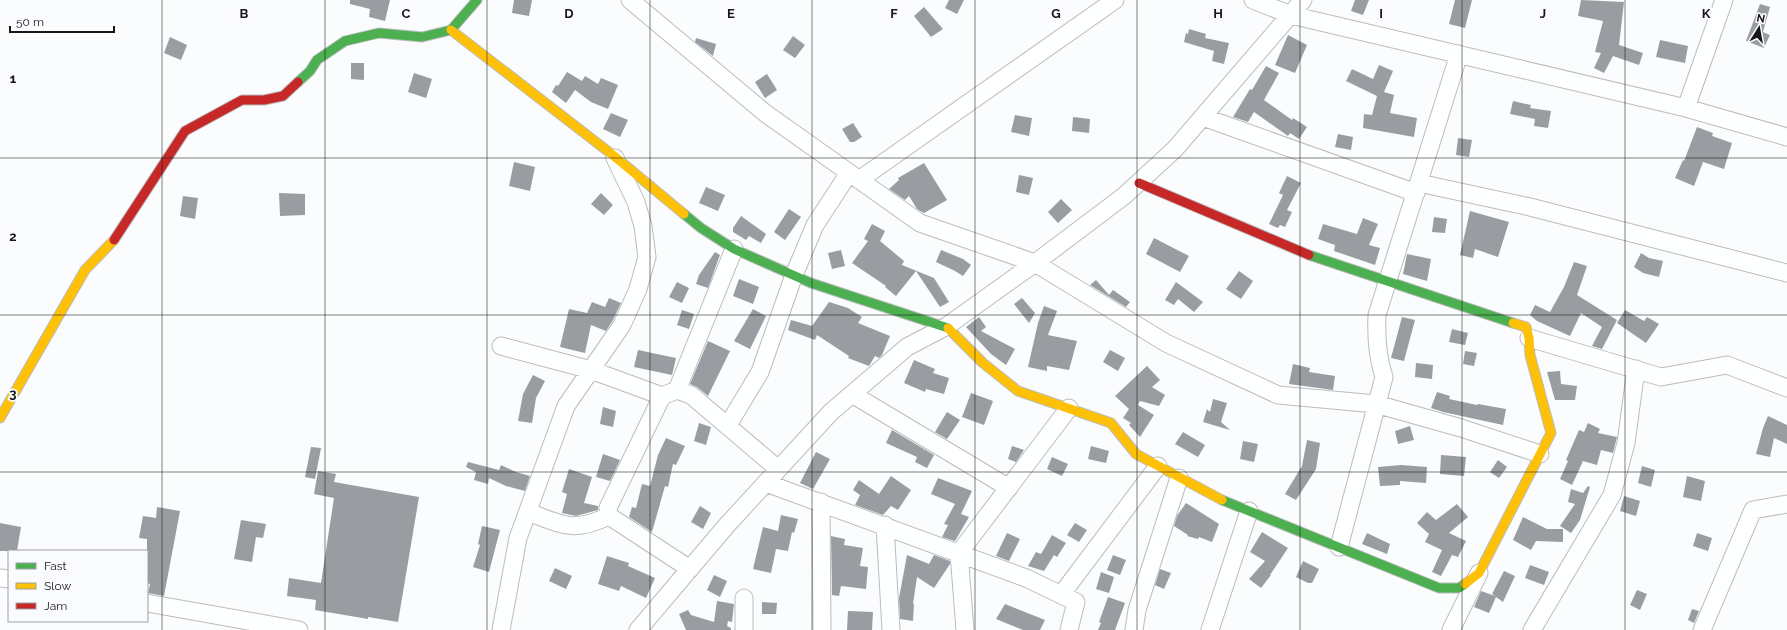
<svg xmlns="http://www.w3.org/2000/svg" width="1787" height="630" font-family="Raleway,sans-serif">
<style>
.building{fill:#999ca1}
.lines{fill:none;stroke-linecap:round;stroke-linejoin:round}
.street-casing{stroke:#bbbcbd;stroke-width:19}
.fast-casing{stroke:#bbbcbd;stroke-width:11}
.slow-casing{stroke:#bbbcbd;stroke-width:11}
.jam-casing{stroke:#bbbcbd;stroke-width:11}
.street{stroke:#feffff;stroke-width:17}
.fast{stroke:#4caf50;stroke-width:9}
.slow{stroke:#ffc107;stroke-width:9}
.jam{stroke:#c62828;stroke-width:9}
.grid{fill:none;stroke:#171718;stroke-width:1;stroke-opacity:0.55}
.grid-label{font-size:13px;text-anchor:middle;font-weight:bold;fill:#171718;stroke:#fafbfe;stroke-width:4;stroke-linejoin:round;paint-order:stroke}
</style>
<rect width="100%" height="100%" fill="#fbfcfd"/>
<!-- building -->
<path class="building" d="M350 0H390L385 21 369 17 370 9 350 4Z
M514 0H532L529 16 512 13Z
M949 0H964L957 14 945 8Z
M1355 0H1369L1363 15 1351 11Z
M1455 0H1472L1465 28 1449 24Z
M1581 0 1624 2 1619 45 1643 53 1639 65 1613 56 1604 73 1594 68 1601 53 1595 52 1603 21 1578 16Z
M1760 4 1770 7 1763 32 1770 35 1764 48 1746 41Z
M924 7 943 29 931 37 914 16Z
M1189 29 1206 34 1205 38 1229 43 1224 64 1212 61 1214 51 1184 42 1186 33 1188 34Z
M1288 35 1307 45 1295 73 1275 65Z
M793 36 805 45 795 58 783 50Z
M170 37 187 45 181 60 164 53Z
M696 38 716 44 713 56 695 42Z
M1660 40 1688 46 1685 63 1656 57Z
M351 63H364V80L351 79Z
M1379 65 1393 71 1384 92 1394 95 1390 113 1417 118 1414 137 1363 128 1364 114 1372 115 1377 96 1346 81 1352 69 1373 79Z
M1266 66 1279 73 1264 100 1292 120 1293 118 1307 127 1299 139 1290 133 1288 136 1254 112 1248 122 1233 117 1250 89 1252 90Z
M567 72 582 81 585 76 598 84 601 78 618 85 608 109 591 102 575 90 566 103 552 92 556 85 558 86Z
M414 73 432 79 426 98 408 92Z
M767 74 777 90 765 98 755 82Z
M1513 101 1531 105 1530 108 1551 111 1548 128 1534 126 1535 119 1510 114Z
M611 113 628 120 620 137 603 129Z
M1015 115 1032 118 1029 136 1011 132Z
M1073 117 1090 119 1089 133 1072 131Z
M853 123 862 137 854 142H850L842 129Z
M1697 127 1713 133 1712 136 1732 143 1724 169 1703 162 1694 186 1675 178 1683 160 1684 161Z
M1338 134 1353 137 1351 150 1335 147Z
M1458 138 1472 140 1469 157 1456 155Z
M514 162 535 167 530 191 509 186Z
M924 163 947 200 924 213 917 209 909 196 905 200 889 189 899 180 898 178Z
M1019 175 1033 178 1029 195 1016 192Z
M1287 176 1301 183 1287 210 1292 212 1285 227 1280 225 1278 228 1269 224 1283 195 1279 193Z
M706 187 725 195 718 211 699 203Z
M279 193 305 194V215L280 216Z
M601 193 613 205 604 215 591 204Z
M183 196 198 198 195 219 180 216Z
M1061 199 1072 210 1058 223 1048 212Z
M789 209 801 217 785 240 774 232Z
M1470 211 1509 222 1498 257 1475 249 1473 258 1460 255Z
M741 216 766 234 761 243 749 236 746 240 733 232V228Z
M1434 217 1447 219 1445 233 1432 232Z
M1363 218 1378 224 1369 245 1380 248 1375 265 1334 251 1335 245 1318 239 1323 224 1357 234Z
M872 224 885 231 880 241 904 261 902 265 934 278 949 302 940 307 916 271 896 296 885 287 886 286 852 263 868 241 864 239Z
M1154 238 1189 256 1180 272 1146 254Z
M841 250 845 266 832 269 828 253Z
M941 250 963 259 971 265 963 276 955 271 936 262Z
M715 252 720 255 708 288 696 284 699 275Z
M1641 253 1649 258 1663 261 1659 277 1643 273 1634 267Z
M1407 254 1431 259 1427 281 1403 274Z
M1574 262 1587 266 1577 295 1617 320 1602 349 1592 346 1602 327 1581 313 1570 336 1537 321 1530 315 1535 305 1550 312 1564 287Z
M1239 271 1253 281 1241 299 1226 289Z
M739 279 759 287 753 304 733 296Z
M1096 280 1109 295 1113 290 1130 302 1126 307 1090 285Z
M677 282 689 288 682 303 669 297Z
M1176 282 1203 302 1194 312 1178 299 1174 305 1165 300Z
M609 298 621 303 613 320 606 331 591 325 585 353 560 347 569 309 587 313 592 302 605 307Z
M1022 298 1035 313 1029 323 1014 304Z
M829 302 848 308 862 317 858 323 890 336 882 355 879 358 875 356 869 366 848 358 849 356 817 335 815 340 788 330 791 320 812 326Z
M1044 306 1057 311 1048 335 1077 341 1069 370 1047 366V371L1028 367 1038 323Z
M753 309 766 316 750 349 734 341Z
M682 310 694 314 689 329 677 325Z
M1625 310 1644 321 1647 317 1659 324 1646 343 1617 323Z
M979 317 986 327 981 331 1015 349 1006 365 991 354 966 327Z
M1402 317 1415 320 1404 361 1391 358Z
M1452 329 1468 333 1465 345 1449 342Z
M708 341 730 351 708 396 697 387 690 384Z
M638 350 676 358 672 375 634 367Z
M1110 350 1125 358 1118 371 1103 362Z
M1465 351 1477 353 1474 366 1463 364Z
M914 360 935 369 933 373 949 378 944 394 926 389 925 392 904 383Z
M1416 363 1433 365 1432 379 1415 377Z
M1293 364 1310 368 1309 372 1335 376 1333 390 1289 384Z
M1147 366 1160 380 1152 387 1165 395 1159 406 1140 401 1138 405 1154 415 1140 437 1129 425 1131 423 1123 418 1129 409 1115 396Z
M1560 371 1561 384 1577 386 1575 400H1555L1547 372Z
M533 375 545 381 536 398 532 423 518 421 523 394Z
M1437 392 1450 396 1449 399 1477 405 1478 404 1506 409 1503 425 1443 412 1431 408Z
M971 393 993 401 984 425 962 417Z
M1213 399 1227 403 1221 422 1230 430 1203 422 1207 409 1210 412Z
M603 407 616 411 613 427 600 424Z
M947 412 960 420 947 439 935 432Z
M1768 416 1787 425V444L1774 438 1770 457 1756 454 1763 428Z
M699 423 711 427 706 445 694 441Z
M1588 423 1600 429 1598 433 1617 437 1613 453 1601 450 1597 465 1583 461 1572 485 1560 479 1568 461 1566 460 1579 430 1584 432Z
M1410 426 1414 440 1398 444 1395 431Z
M892 430 934 455 927 468 915 462 917 457 886 443Z
M1183 432 1205 445 1198 457 1175 444Z
M666 438 685 446 676 465 673 464 668 487 665 486 652 532 629 517 632 507 636 508 642 484 650 486 658 455Z
M1307 440 1320 443 1316 469 1296 500 1285 494 1302 466Z
M1243 441 1258 444 1254 462 1240 459Z
M1012 446 1024 450 1016 462 1008 459Z
M1091 446 1109 451 1106 463 1088 459Z
M311 447 321 448 315 479 305 477Z
M816 452 830 459 813 489 800 483Z
M603 454 620 460 610 481 596 477Z
M1441 455 1466 457 1464 476 1440 474Z
M1052 457 1068 464 1062 476 1047 469Z
M1498 460 1507 467 1499 478 1490 472Z
M468 462 499 470 501 465 516 472 530 476 525 491 506 486 489 478 488 484 474 480 476 472 466 467Z
M1401 465 1427 467 1426 483 1400 481V485L1380 486 1378 467Z
M1642 466 1655 470 1651 487 1638 483Z
M569 469 592 477 584 503 598 506V510L576 516 562 513 567 494 562 492Z
M318 471 336 474 334 482 419 497 398 622 368 617V619L315 610 316 600 287 596 289 578 321 583 334 498 314 494Z
M891 476 911 490 898 510 891 506 883 515 855 505 860 495 853 490 859 480 879 494Z
M1687 476 1705 481 1701 501 1683 497Z
M938 478 972 491 961 514 969 517 955 541 942 537 948 525 944 524 955 504 931 494Z
M1588 486 1590 487 1580 520 1571 533 1560 526 1575 504 1568 502 1571 489 1583 493Z
M1624 496 1640 501 1636 516 1620 511Z
M1186 503 1219 524 1212 542 1199 537 1198 539 1187 536 1188 535 1174 526 1177 516Z
M1457 504 1468 517 1449 533 1466 541 1458 557 1452 555 1441 576 1432 572 1442 550 1425 542 1429 534 1417 523 1427 512 1436 520Z
M700 506 711 513 703 529 691 522Z
M157 507 180 511 164 596 148 593 150 584 147 583V539L139 538 143 516 156 518Z
M781 515 798 519 794 533 792 532 788 551 776 549 771 573 753 569 763 527 778 531Z
M1523 517 1547 529H1563V542L1536 541 1531 550 1513 540Z
M241 520 266 524 263 538 256 537 252 562 234 559Z
M0 523 21 527 17 551H0Z
M1075 523 1087 530 1079 542 1067 535Z
M482 526 500 530 489 572 473 567 480 545 478 544Z
M1262 532 1288 548 1270 575H1271L1261 588 1249 579 1265 561 1250 552Z
M1007 533 1020 539 1009 561 996 556Z
M1367 533 1390 544 1387 554 1362 544Z
M1697 533 1712 538 1708 551 1693 546Z
M1052 535 1066 543 1057 557 1054 555 1044 571 1028 566 1036 552 1041 554Z
M831 536 845 539 844 545 863 548 860 566 868 567 866 589 841 586 839 596 832 595Z
M907 555 929 564 934 555 950 561V564L934 588 917 577 913 604H914L913 621 900 619 899 598Z
M1113 555 1126 560 1120 575 1107 570Z
M607 556 629 563 628 566 655 578 646 598 621 586 619 591 598 584Z
M1303 561 1319 569 1312 583H1308L1296 577Z
M1530 565 1549 572 1544 585 1525 578Z
M555 568 572 576 566 589 549 581Z
M1160 569 1171 573 1164 589 1155 585Z
M1504 571 1515 576 1503 602 1496 597 1489 613 1474 607 1481 591 1495 596 1492 594Z
M1101 572 1114 577 1109 593 1096 589Z
M714 575 727 581 720 597 707 590Z
M1637 590 1647 594 1640 610 1630 605Z
M1108 597 1125 603 1115 630H1098L1101 623 1099 622Z
M717 601 734 604 732 622 728 621 727 626 731 628V630H686L679 614 688 610 691 615 714 622Z
M762 602 777 603 776 614H762Z
M1005 604 1045 620 1040 630H1023L996 619Z
M1692 609 1699 611 1694 623 1688 620Z
M848 611 873 612 872 630H847Z"/>
<g class="lines">
<defs>
<path id="street" d="M630 0 765 113 920 223 1035 263 1166 343 1278 395 1376 404 1461 428 1540 454
M1253 0 1291 15 1686 108 1787 137
M1686 108 1724 0
M1203 117 1416 193
M859 180 1115 0
M1419 183 1530 207 1787 273
M1529 338 1661 377 1727 365 1787 388
M501 346 591 370 662 396
M677 390 734 249
M852 394 1009 488
M728 425 760 372 794 275 815 225 849 173
M766 483 1026 578 1076 602 1069 630
M821 502 822 630
M528 512C563 525 573 533 609 516
M885 525 891 630
M1339 547 1384 377C1377 356 1376 337 1377 315L1459 54
M690 569 609 516 608 508 662 396 677 390 691 395 778 469
M0 578 9 579
M1061 595 1158 466
M147 603 299 630
M501 630 518 538 566 406 622 325 638 289 647 257 643 226 636 202 615 158
M638 630 727 525 831 412 907 347 947 326 1035 263 1124 196 1175 149 1303 0
M744 630V598
M965 630 959 553 1069 408
M1134 630 1137 610 1179 478
M1210 630 1249 511
M1451 630 1479 573
M1532 630 1612 495 1626 443 1636 369
M1702 630 1753 510 1787 504"/>
<path id="fast" d="M298 82 310 71 317 60 345 41 379 33 422 37 451 30 477 0
M684 214 701 228 734 249 811 283 948 328
M1309 255 1513 323
M1222 500 1439 588H1459L1465 584"/>
<path id="slow" d="M451 30 614 156 684 214
M948 328 983 363 1018 391 1111 423 1136 454 1222 500
M0 418 85 270 114 240
M1465 584 1479 573 1551 433 1530 355 1529 338 1526 327 1513 323"/>
<path id="jam" d="M1139 183 1309 255
M114 240 185 131 242 100H264L283 96 298 82"/>
</defs>
<!-- street casing -->
<use href="#street" class="street-casing"/>
<!-- fast casing -->
<use href="#fast" class="fast-casing"/>
<!-- slow casing -->
<use href="#slow" class="slow-casing"/>
<!-- jam casing -->
<use href="#jam" class="jam-casing"/>
<!-- street -->
<use href="#street" class="street"/>
<!-- fast -->
<use href="#fast" class="fast"/>
<!-- slow -->
<use href="#slow" class="slow"/>
<!-- jam -->
<use href="#jam" class="jam"/>
</g>
<!-- grid -->
<path class="grid" d="M162 0V630M325 0V630M487 0V630M650 0V630M812 0V630M975 0V630M1137 0V630M1300 0V630M1462 0V630M1625 0V630M0 158H1787M0 315H1787M0 472H1787"/>
<g class="grid-label">
<text x="244" y="18">B</text>
<text x="406" y="18">C</text>
<text x="569" y="18">D</text>
<text x="731" y="18">E</text>
<text x="894" y="18">F</text>
<text x="1056" y="18">G</text>
<text x="1218" y="18">H</text>
<text x="1381" y="18">I</text>
<text x="1543" y="18">J</text>
<text x="1706" y="18">K</text>
<text x="13" y="83">1</text>
<text x="13" y="241">2</text>
<text x="13" y="398">3</text>
</g>
<!-- legend -->
<rect x="8" y="550" width="140" height="72" fill="#fafbfe" stroke="#9fa0a2"/>
<rect x="16" y="563" width="20" height="6" fill="#4caf50" stroke="#9fa0a2"/>
<text x="44" y="570" font-size="12" fill="#171718">Fast</text>
<rect x="16" y="583" width="20" height="6" fill="#ffc107" stroke="#9fa0a2"/>
<text x="44" y="590" font-size="12" fill="#171718">Slow</text>
<rect x="16" y="603" width="20" height="6" fill="#c62828" stroke="#9fa0a2"/>
<text x="44" y="610" font-size="12" fill="#171718">Jam</text>
<!-- north arrow -->
<g transform="translate(1759 28) rotate(11)" stroke="#fafbfe" stroke-width="3" paint-order="stroke">
<path d="M0-3L7 15L0 10L-7 15Z" fill="#171718"/>
<text y="-6" font-size="11" font-weight="bold" text-anchor="middle" fill="#171718">N</text>
</g>
<!-- scale -->
<path d="M10 26v6h104v-6" fill="none" stroke="#171718" stroke-width="2"/>
<text x="16" y="26" font-size="12" fill="#171718" stroke="#fafbfe" stroke-width="3" paint-order="stroke">50 m</text>
</svg>
